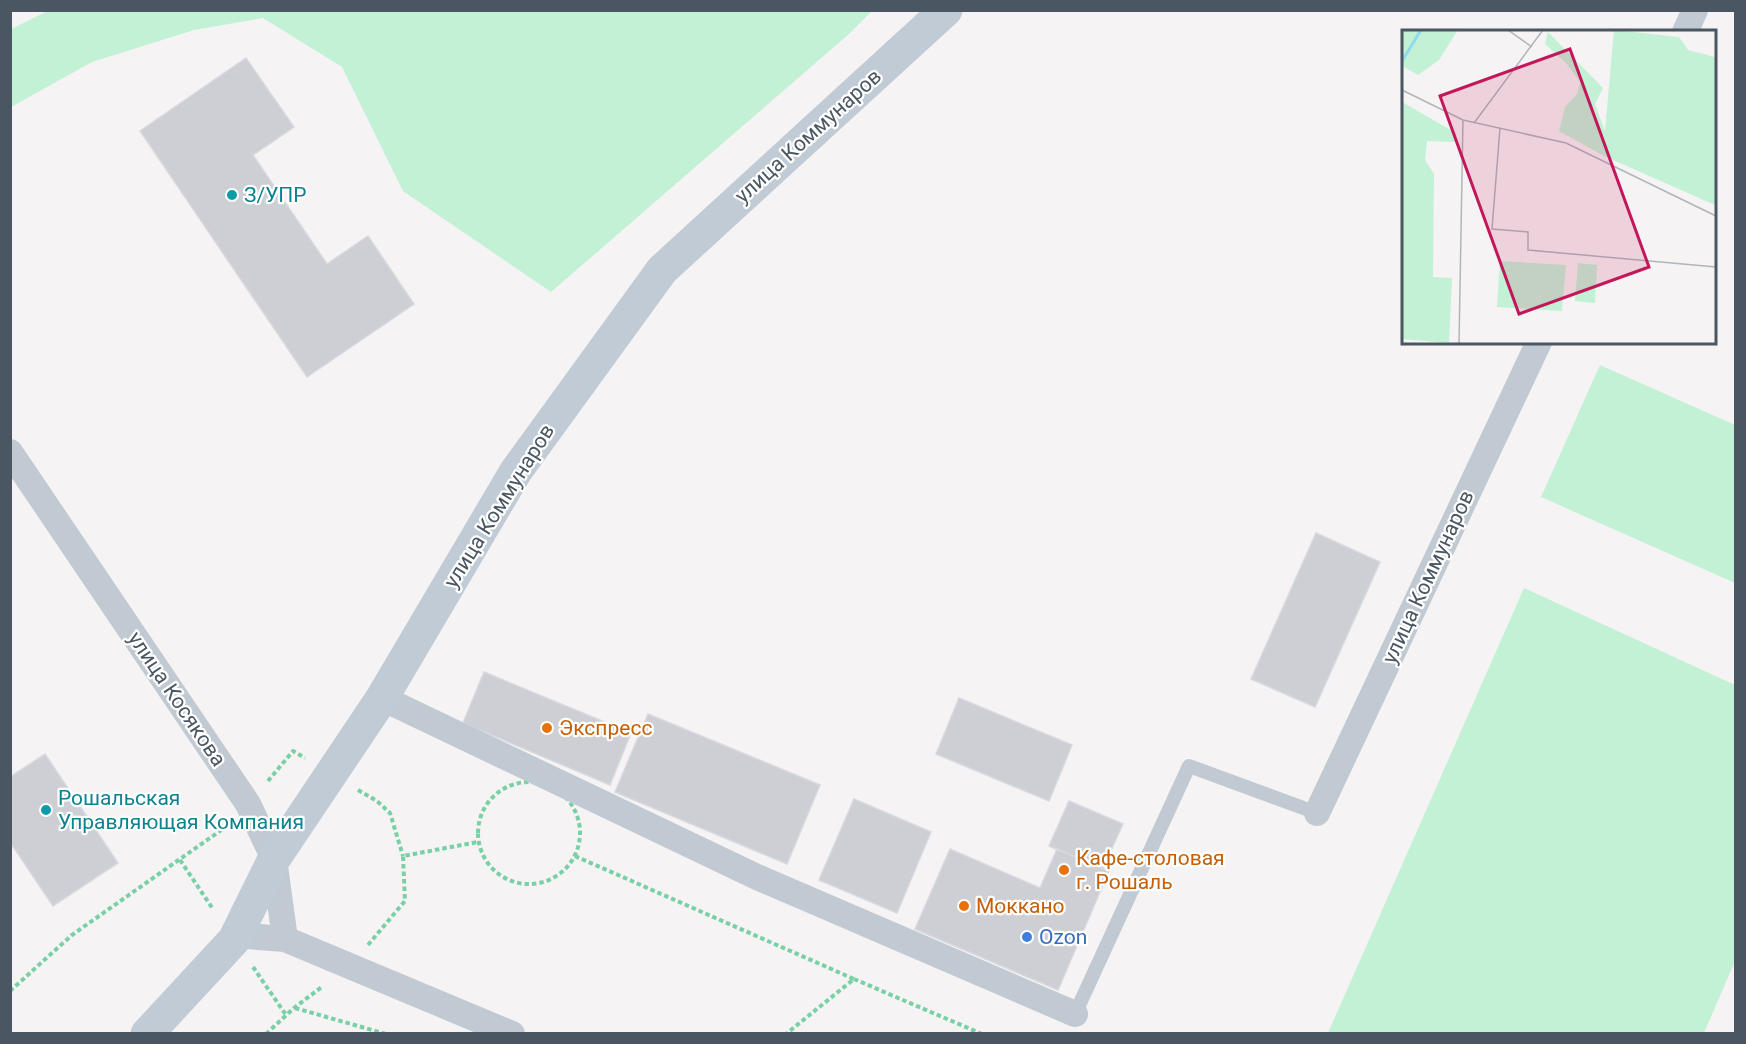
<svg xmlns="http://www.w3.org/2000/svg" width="1746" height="1044" font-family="Roboto,sans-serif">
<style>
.green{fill:#c3f1d5}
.building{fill:#cdcfd5;stroke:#d7d9de;stroke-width:1.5}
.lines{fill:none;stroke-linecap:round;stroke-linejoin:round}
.path{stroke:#7ad0a6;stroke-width:4;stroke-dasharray:4.5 3;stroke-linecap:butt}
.lane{stroke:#c1cad2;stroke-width:14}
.street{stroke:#c1cad2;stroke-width:26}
.secondary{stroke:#c1cbd6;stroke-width:33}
.culture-dot{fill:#0f9aa8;stroke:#fff;stroke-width:2}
.food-dot{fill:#e8710a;stroke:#fff;stroke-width:2}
.shop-dot{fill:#3f7fe0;stroke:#fff;stroke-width:2}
.labels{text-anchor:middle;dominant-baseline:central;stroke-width:4.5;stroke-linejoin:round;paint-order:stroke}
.street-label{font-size:21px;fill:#4a5661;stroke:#fff}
.culture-label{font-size:21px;fill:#0d838f;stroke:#fff;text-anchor:start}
.food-label{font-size:21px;fill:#c56008;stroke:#fff;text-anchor:start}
.shop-label{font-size:21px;fill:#366cbe;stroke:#fff;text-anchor:start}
.inset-river{fill:none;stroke:#90daee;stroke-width:3}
.inset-road{fill:none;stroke:#b1b4b9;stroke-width:1.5}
.view{fill:#c2185b;fill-opacity:0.15;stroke:#c2185b;stroke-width:3}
.inset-edge{fill:none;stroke:#4a5661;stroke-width:3}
</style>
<rect width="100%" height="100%" fill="#f5f3f3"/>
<!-- green -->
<path class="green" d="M50 10H872V11L849 34 551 292 403 191 342 67 263 18 194 30 92 62 11 107V29Z
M1600 365 1735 425V583L1541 497Z
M1524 588 1735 685V961L1704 1033H1328Z"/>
<!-- building -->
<path class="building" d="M246 58 294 127 253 155 327 264 368 236 414 304 307 377 140 131Z
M1316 533 1380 562 1315 707 1251 679Z
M484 672 631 733 610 785 463 723Z
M959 698 1072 745 1049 801 936 754Z
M648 714 820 785 787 864 615 792Z
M45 754 118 863 53 906 10 842V777Z
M854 799 931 832 897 913 819 880Z
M1069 801 1123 824 1103 868 1049 846Z
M950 849 1040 888 1057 849 1109 871 1058 990 915 929Z"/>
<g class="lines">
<!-- path -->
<path class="path" d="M268 781 293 751 305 758
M478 833a51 51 0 1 1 102 0a51 51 0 1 1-102 0Z
M358 790 377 801 390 813 403 856
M575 856 854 979 786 1034
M180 860 213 909
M368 945 405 901 403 856 478 842
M253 967 286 1015
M854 979 982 1034
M10 991 72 935 227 826
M295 1008 386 1034
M266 1034 294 1008 323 986"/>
<!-- lane -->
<path class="lane" d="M1075 1014 1189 766 1317 813"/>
<!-- street -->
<path class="street" d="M1685 32 1695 10
M10 452 248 804 274 859 285 939
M382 698 757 877 1075 1014
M1317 813 1539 342
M234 940 246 936 285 939 512 1034"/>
<!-- secondary -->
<path class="secondary" d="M147 1034 234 940 274 859 382 698 516 471 662 270 946 10"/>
</g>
<!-- markers -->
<g class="culture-dot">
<circle cx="232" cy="195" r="6"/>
<circle cx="46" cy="810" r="6"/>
</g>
<g class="food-dot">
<circle cx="547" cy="728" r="6"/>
<circle cx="1064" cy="870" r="6"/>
<circle cx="964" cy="906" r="6"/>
</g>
<circle class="shop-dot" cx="1027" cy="937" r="6"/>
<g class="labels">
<!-- street labels -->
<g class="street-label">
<text transform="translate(808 136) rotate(-42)">улица Коммунаров</text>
<text transform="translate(499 506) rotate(-58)">улица Коммунаров</text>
<text transform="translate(1428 577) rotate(-65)">улица Коммунаров</text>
<text transform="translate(177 699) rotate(56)">улица Косякова</text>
</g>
<!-- culture labels -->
<g class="culture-label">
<text x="244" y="195">З/УПР</text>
<text x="58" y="798">Рошальская<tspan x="58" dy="24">Управляющая Компания</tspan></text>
</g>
<!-- food labels -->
<g class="food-label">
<text x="559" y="728">Экспресс</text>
<text x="1076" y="858">Кафе-столовая<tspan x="1076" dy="24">г. Рошаль</tspan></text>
<text x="976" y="906">Моккано</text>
</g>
<!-- shop labels -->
<g class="shop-label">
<text x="1039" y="937">Ozon</text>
</g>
</g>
<!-- overview -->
<g transform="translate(1402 30)">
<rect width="314" height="314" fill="#f5f3f3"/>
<path d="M0 0H56L37 30 16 45 0 36ZM212 0 277 7 286 20 313 27V175L202 126 157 101 163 77 175 64 178 52 164 33 143 14 146 2 201 58 193 74 203 101ZM0 72 54 103 53 112 25 111 23 130 32 144 31 247 50 248 47 313 0 309ZM98 231 164 235 160 281 95 277ZM176 233 195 235 193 273 173 271Z" fill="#c3f1d5"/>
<path class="inset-river" d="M0 31 19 0"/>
<path class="inset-road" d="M106 0 130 17M0 60 61 90 164 113 314 186M72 93 141 0M98 98 90 199 126 202V220L314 237M57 314 61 90"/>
<path class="view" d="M168 19 247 237 117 284 38 66Z"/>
<rect width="314" height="314" class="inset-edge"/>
</g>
<!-- border -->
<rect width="1746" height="1044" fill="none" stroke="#4a5661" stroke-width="24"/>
</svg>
